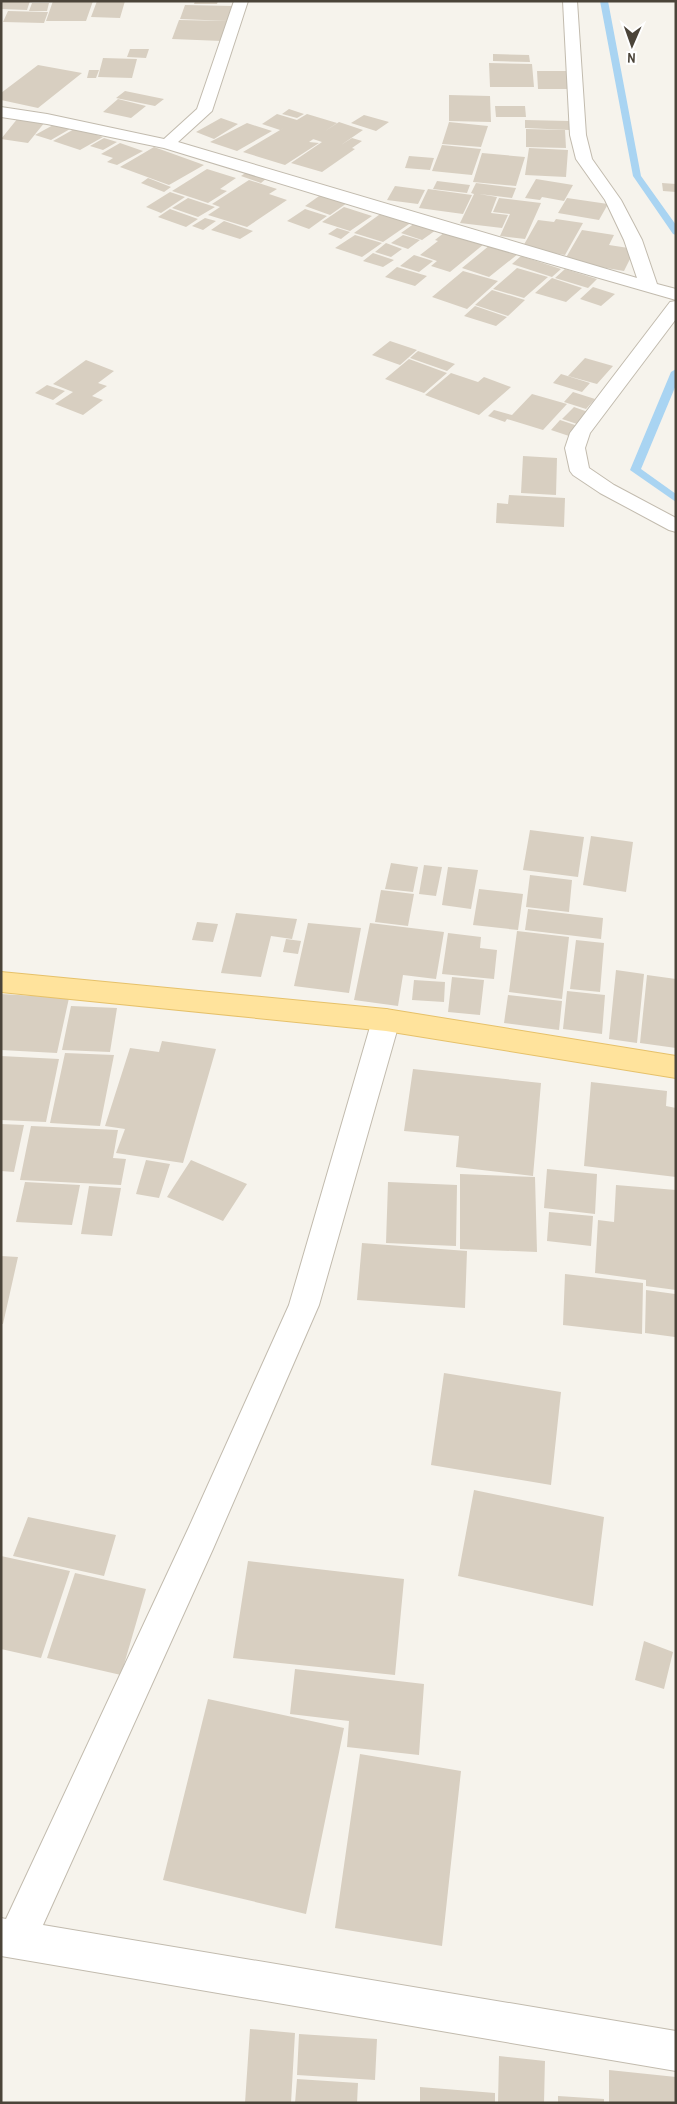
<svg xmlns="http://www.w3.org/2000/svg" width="677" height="2104" font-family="'Archivo Narrow',sans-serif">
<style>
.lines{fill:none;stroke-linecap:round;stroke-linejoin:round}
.stream{fill:#a9d4f2;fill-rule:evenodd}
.building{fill:#d8cfc1}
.minor-casing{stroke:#c2bbae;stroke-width:2}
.major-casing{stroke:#e6c16a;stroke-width:2}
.minor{fill:#fff;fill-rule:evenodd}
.major{fill:#ffe39c;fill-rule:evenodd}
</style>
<rect width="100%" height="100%" fill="#f6f3ec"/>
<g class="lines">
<!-- stream -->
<path class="stream" d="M600 1H608L641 176 676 225V235L673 234 633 176Z
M676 369V385L641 469 676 494V502L630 470 671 372Z"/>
</g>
<!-- building -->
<path class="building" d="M1 1H30L27 10 1 9Z
M53 1H93L86 21H46Z
M97 1H125L120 18 91 17Z
M195 1H218L217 4H194Z
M32 3H49L47 11H29Z
M185 5 233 6 229 21 180 19Z
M8 11 45 12H48L44 23 3 22Z
M179 20 228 21 222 41 172 39Z
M130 49H149L146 58 127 57Z
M493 54 529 55 530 62 493 61Z
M103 58 137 59 132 78 98 77Z
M489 63 532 64 534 87H490Z
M38 65 82 73 38 108 1 100V93Z
M89 70H99L96 78H87Z
M537 71H571L573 89H538Z
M125 91 164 99 155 106 116 98Z
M449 95 490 96 491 122 449 121Z
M118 99 146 106 131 118 103 112Z
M495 106H525L526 117H496Z
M289 109 304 114 297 118 282 114Z
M277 114 297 120 280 130 262 124Z
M307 114 337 123 309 142 319 143 285 165 243 152Z
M364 115 389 122 376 131 351 123Z
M18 118 45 122 28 143 1 139Z
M221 118 238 124 214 139 196 132Z
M525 120 569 121V130L525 128Z
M339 122 363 130 341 145 352 138 362 141 352 148 355 149 322 172 291 163 322 142 313 139Z
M449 122 488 126 481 147 442 144Z
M247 123 272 131 237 151 210 142Z
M55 124 70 129 51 140 35 135Z
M76 128 103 137 80 150 53 141Z
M526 129 565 130 566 148 526 147Z
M104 138 117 142 103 150 90 146Z
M120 143 143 151 117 165 107 162 113 158 101 154Z
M442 145 481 149 472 175 432 171Z
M154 147 204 165 169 185 120 167Z
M529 148 568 150 566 177 525 175Z
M482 153 525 157 516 186 473 182Z
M409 156 434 158 430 170 405 168Z
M207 169 236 178 220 189 227 191 208 203 172 191Z
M247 172 267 178 261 183 241 176Z
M148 178 171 187 164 192 141 183Z
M536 179 573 185 564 201 542 197 540 200 525 198Z
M249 180 277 189 269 194 287 200 247 227 208 215 220 207 212 204Z
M437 181 470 185 467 193 433 189Z
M476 183 516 188 512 198 479 194 497 197 491 213 508 215 502 228 460 223 474 194 471 193Z
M662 183 676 184V192L663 191Z
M395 186 425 190 418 204 387 200Z
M428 189 472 195 463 214 419 208Z
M170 192 185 197 161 213 146 207Z
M322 194 347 203 330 215 305 206Z
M188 198 215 207 198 217 172 208Z
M499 198 541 203 525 239 500 236 510 214 493 212Z
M567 198 608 204 599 220 558 213Z
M344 207 372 216 350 231 322 222Z
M170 209 198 219 186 227 158 217Z
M305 209 327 216 309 229 287 221Z
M383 212 412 222 383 242 354 233Z
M205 218 216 221 203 230 192 226Z
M556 219 583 223 565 255 522 248 538 220 554 222Z
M224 221 253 231 240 239 211 230Z
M415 223 436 230 422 240 401 233Z
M337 228 350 232 341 239 328 234Z
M582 230 614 235 609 245 635 249 624 271 564 261Z
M445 232 484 244 450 272 431 266 437 261 420 255 438 241 435 240Z
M355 235 382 243 362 257 335 248Z
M403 235 420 240 408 249 391 243Z
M386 243 402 249 391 257 375 252Z
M490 245 518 254 489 277 462 268Z
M373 253 394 260 383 267 363 261Z
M414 255 433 261 419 272 400 266Z
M521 256 561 269 552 277 512 264Z
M397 267 427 276 415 286 385 277Z
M517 268 548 277 524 298 493 289Z
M565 269 597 279 588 288 555 278Z
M463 271 498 281 467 309 432 297Z
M552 278 582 288 566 302 535 293Z
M593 287 615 294 601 306 580 299Z
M492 290 525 300 508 316 475 305Z
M475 306 507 317 496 326 464 316Z
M390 341 417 350 400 365 372 355Z
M418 351 455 364 447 371 410 358Z
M585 358 613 366 597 384 568 376Z
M409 359 447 373 424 393 385 379Z
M86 360 114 371 98 383 107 386 92 396 103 400 83 415 55 404 73 392 53 384Z
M451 373 478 382 484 377 511 387 479 415 425 395Z
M561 374 590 383 582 392 553 383Z
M47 385 65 391 53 400 35 393Z
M573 392 595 399 586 409 564 402Z
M532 394 567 404 543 430 507 419 505 422 488 416 494 410 512 415Z
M574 407 588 412 577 424 562 419Z
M560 420 578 426 569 436 551 430Z
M523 456 557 458 556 495 521 493Z
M509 495 565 498 564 527 496 523 497 503 508 504Z
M530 830 584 837 578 877 523 870Z
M591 836 633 842 626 892 583 885Z
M391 863 418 867 413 892 385 889Z
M424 865 442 867 436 896 419 894Z
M448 867 478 870 471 909 442 905Z
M530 875 572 880 569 912 526 907Z
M479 889 523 894 518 930 473 925Z
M381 890 414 894 408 926 375 922Z
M528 909 603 918 601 939 525 930Z
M236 913 297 919 292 939 271 936 261 977 221 973Z
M197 922 218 924 213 942 192 940Z
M308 923 361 928 349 993 294 986Z
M370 923 444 932 436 979 403 975 398 1006 354 1000Z
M517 931 569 937 562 999 509 992Z
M448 933 481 937 480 948 497 950 494 979 442 974Z
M286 939 301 941 298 954 283 952Z
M576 940 604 943 600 992 570 989Z
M616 970 644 974 637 1043 609 1039Z
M647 975 676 979V1048L640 1043Z
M452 977 484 980 480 1015 448 1012Z
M414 980 445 982 444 1002 412 1000Z
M567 991 605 995 602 1034 563 1029Z
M1 994 69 998 57 1053 1 1050Z
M508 995 562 1001 559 1030 504 1023Z
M71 1006 117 1008 110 1052 62 1050Z
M162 1041 216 1049 183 1163 116 1153 125 1129 105 1126 130 1048 159 1052Z
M65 1053 114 1055 100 1126 50 1123Z
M1 1056 59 1059 46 1122 1 1120Z
M413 1069 541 1083 533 1176 456 1167 459 1136 404 1131Z
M591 1082 667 1091 666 1106 676 1108V1177L584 1166Z
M1 1124 24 1125 14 1172 1 1171Z
M31 1126 118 1130 113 1158 126 1159 121 1185 20 1180Z
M146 1160 170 1164 159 1198 136 1194Z
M191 1160 247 1184 223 1221 167 1197Z
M547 1169 597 1174 595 1214 544 1208Z
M460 1174 535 1177 537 1252 460 1249Z
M25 1182 80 1185 72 1225 16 1222Z
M388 1182 457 1185 456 1246 386 1243Z
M616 1185 676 1190V1290L646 1286V1280L595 1273 598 1220 614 1222Z
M89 1186 121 1188 112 1236 81 1234Z
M549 1212 593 1216 591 1246 547 1241Z
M362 1243 467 1251 465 1308 357 1300Z
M1 1256 18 1257 3 1324H1Z
M565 1274 643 1283 642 1334 563 1325Z
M646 1290 675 1294V1337L645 1333Z
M444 1373 561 1392 551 1485 431 1465Z
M474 1490 604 1517 593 1606 458 1576Z
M28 1517 116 1535 104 1576 13 1556Z
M1 1556 70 1571 41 1658 1 1649Z
M248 1561 404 1579 395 1675 233 1658Z
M75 1573 146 1589 121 1675 47 1658Z
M644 1641 673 1652 664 1689 635 1680Z
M295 1669 424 1684 419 1755 347 1747 349 1721 290 1714Z
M208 1699 344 1728 306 1914 163 1880Z
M360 1754 461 1771 442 1946 335 1928Z
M250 2029 295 2033 291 2103H245Z
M299 2034 377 2039 375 2080 297 2075Z
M499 2056 545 2061 544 2103H498Z
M609 2070 676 2077V2103H609Z
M297 2079 358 2083 357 2103H295Z
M420 2087 495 2093V2103H420Z
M558 2096 604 2099V2103H558Z"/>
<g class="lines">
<defs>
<path id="minor" d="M234 1H248L212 111 178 142 637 278 624 240 605 200 576 159 570 135 563 1H577L586 135 592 159 621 200 642 240 657 284 676 289V300L439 232 164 148 47 124 1 117V107L47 114 164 139 197 109Z
M676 301V319L590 433 585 448 589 468 614 485 676 518V532L669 530 600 493 573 475 570 471 565 448 570 433 670 302Z
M386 1009 396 1013 400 1020 319 1305 213 1549 43 1925 676 2031V2071L1 1956V1918L6 1919 189 1527 289 1305 372 1020 376 1013Z"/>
<path id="major" d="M1 972 386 1009 676 1056V1078L386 1031 1 992Z"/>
</defs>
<!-- minor casing -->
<use href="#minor" class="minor-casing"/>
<!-- major casing -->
<use href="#major" class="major-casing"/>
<!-- minor -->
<use href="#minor" class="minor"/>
<!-- major -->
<use href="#major" class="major"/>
</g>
<!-- border -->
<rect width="677" height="2104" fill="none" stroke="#4b4439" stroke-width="5"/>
<!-- north arrow -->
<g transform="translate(632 45) rotate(182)" stroke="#ffffff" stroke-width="4" paint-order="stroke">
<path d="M0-4L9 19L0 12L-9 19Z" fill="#4b4439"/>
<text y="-8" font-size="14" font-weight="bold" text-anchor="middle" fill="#4b4439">N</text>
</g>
</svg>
